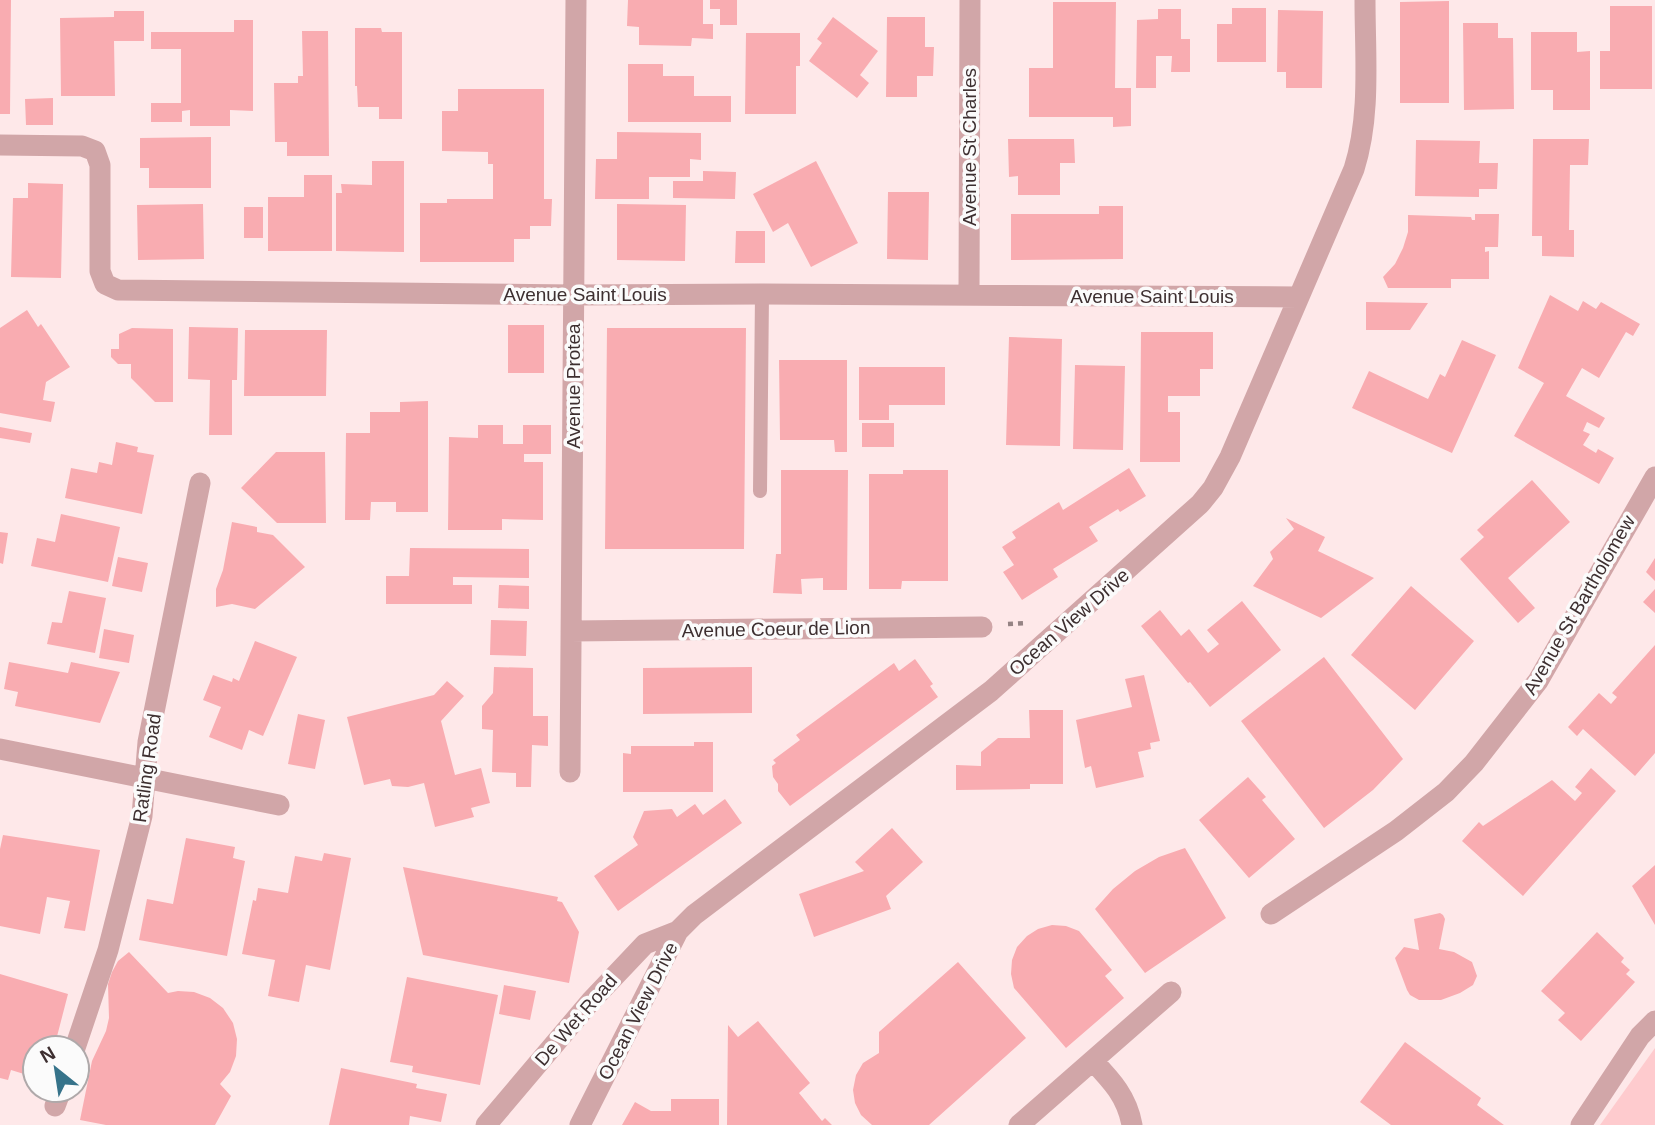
<svg xmlns="http://www.w3.org/2000/svg" width="1655" height="1125" font-family="Arial,sans-serif">
<style>
.green{fill:#fecbce}
.building{fill:#f9acb1}
.lines{fill:none;stroke-linecap:round;stroke-linejoin:round}
.path{stroke:#958384;stroke-width:4.5;stroke-dasharray:5 5;stroke-linecap:butt}
.lane{stroke:#d1a6a8;stroke-width:14}
.street{stroke:#d1a6a8;stroke-width:21}
.labels{text-anchor:middle;dominant-baseline:central;stroke-width:7;stroke-linejoin:round;paint-order:stroke}
.street-label{font-size:19px;fill:#3d2f30;stroke:#fbfbfb}
</style>
<rect width="100%" height="100%" fill="#fee8e9"/>
<!-- green -->
<path class="green" d="M1655 1048V1125H1600Z"/>
<!-- building -->
<path class="building" d="M0 0H11L10 114H0Z
M628 0H703V24H713V39L692 38 691 46 639 45V27L627 26Z
M710 0H737V25H720V9H710Z
M1449 1V103H1400V2Z
M1053 2H1116L1115 88H1131V126L1113 127V117H1029V68H1053Z
M1610 6H1652V89H1600V51H1610Z
M1232 8H1266V62H1217V24H1232Z
M1158 9H1181V39H1190V72H1171L1172 56H1156V88H1136L1137 20 1158 19Z
M1278 10 1323 11 1322 88H1286V72H1277Z
M114 11H144V41H114L115 96H61L60 18 114 17Z
M833 17 878 51 860 75 869 83 857 98 809 61 822 43 817 39Z
M887 17H925V47H934L933 76H917V97H886Z
M234 20H253V111L230 110V126H190V110L182 111V122H151V103H181V49H151V32H234Z
M1463 23H1498V38H1513L1514 109 1464 110Z
M355 28H381L382 32H402V119H379V107H358L357 86H355Z
M302 31H328L329 156H287V142H275L274 83H298V76H303Z
M1531 32H1577V52L1590 51V110H1553V90H1531Z
M746 33H800V66H796V114H745Z
M628 64H663V76H694V96H731V122H628Z
M458 89H544V199H552L551 226H530V239H514V262H420V203H447V199H493V164H488V152L442 151V111H458Z
M53 98V125H26L25 99Z
M617 132 701 133V160L690 159V177H649V199H595L596 159H617Z
M211 137V188H149V168H140V138Z
M1008 139H1074L1075 163H1060V195H1018V176L1009 177Z
M1533 139H1589L1588 165H1570L1569 230H1574V257L1542 256V236H1532Z
M1416 140 1480 141 1479 163H1498L1497 189H1479V197L1415 196Z
M372 161H404V252L336 251V193H342L341 184 372 185Z
M816 161 858 243 811 267 788 223 773 232 753 194Z
M703 171 736 172 735 199 673 198V181H703Z
M304 175H332V251H268V197H304Z
M28 183 63 184 61 278 11 277 13 198H28Z
M888 192H929L928 260 887 259Z
M203 204 204 259 138 260 137 205Z
M617 204 686 205 685 261 617 260Z
M1099 206H1123V259L1011 260V214H1099Z
M244 207H263V238H244Z
M1475 214H1499L1498 247H1485V252L1489 251V279H1451V288H1388L1383 277 1395 264 1403 248 1408 232V215L1471 217 1472 220H1475Z
M736 231H765V263H735Z
M1550 295 1578 311 1583 301 1596 309 1601 302 1640 324 1633 336 1626 332 1599 378 1582 368 1566 396 1605 418 1599 428 1587 422 1583 431 1590 434 1583 445 1596 453 1598 449 1614 458 1599 484 1514 436 1544 383 1518 368Z
M1366 302 1428 303 1410 330H1366Z
M27 310 38 327 41 324 70 367 46 382 43 400 55 402 51 422 0 413V328Z
M508 325H544V373H508Z
M189 327 238 328 237 380H232V435H209L210 380 188 379Z
M132 328 173 329V402H155L131 378V364H118L111 357V349H119V334Z
M607 328H746L744 549H605Z
M245 330H327L326 396H244Z
M1141 332H1213V369H1200V396H1168V412H1180V462H1140Z
M1009 337 1062 339 1060 446 1006 445Z
M1462 340 1496 355 1452 453 1352 408 1369 371 1428 399 1440 374 1445 377Z
M779 360H847V452H835L834 440H780Z
M1075 365 1125 366 1123 450 1073 449Z
M859 367H945V405H889V420H859Z
M428 401V512H396V502H371L370 520H345L346 433H370V412H400V402Z
M862 423H894V447H862Z
M478 425H503V444H523V425H551V454H524V462H543V520L502 519V530H448L449 437 478 438Z
M0 427 32 433 30 443 0 438Z
M116 442 138 447 137 452 154 455 142 514 65 498 71 468 97 473 99 462 112 465Z
M276 452H325L326 523H277L241 488Z
M1129 468 1146 496 1120 512 1118 509 1089 527 1098 541 1053 569 1058 577 1022 600 1003 572 1014 565 1002 547 1016 538 1012 532 1059 502 1063 510Z
M781 470H848L847 590H823V578L801 579 802 594 773 593 776 554H781Z
M903 470H948V581H902L901 589H869V474H903Z
M1532 480 1570 522 1508 578 1535 608 1518 623 1460 559 1484 537 1477 530Z
M61 514 120 527 108 582 31 566 37 538 55 542Z
M1286 518 1325 537 1318 551 1374 578 1321 618 1253 586 1273 559 1270 552 1294 529Z
M232 522 257 527V532L273 535 305 567 255 609 232 604 216 607V589L223 570Z
M0 532 8 533 3 564 0 563Z
M410 548 529 549V578L453 577V585H472V604H386V576H409Z
M118 557 148 563 142 592 112 586Z
M1655 558V581L1646 572Z
M499 585 529 586V609L498 608Z
M1411 586 1474 641 1415 710 1351 655Z
M1655 589V613L1643 602Z
M69 591 106 598 95 653 47 644 52 622 62 623Z
M1242 601 1281 650 1210 707 1190 682 1188 683 1141 626 1160 610 1181 636 1189 629 1208 653 1219 644 1207 630Z
M491 620 527 621 526 656 490 655Z
M104 629 134 635 129 663 99 658Z
M255 641 297 657 263 736 249 730 242 750 209 737 221 707 203 700 213 675 232 682 233 678 239 681Z
M1655 645V753L1635 776 1583 729 1577 736 1568 727 1599 693 1611 704 1617 697 1612 693Z
M1324 657 1403 759 1373 790 1324 828 1241 721Z
M915 659 933 684 930 686 938 697 790 806 778 791V784L773 777 772 766 776 763 773 760 800 740 796 735 894 663 899 671Z
M9 662 68 673 71 662 120 672 100 723 15 706 18 692 4 689Z
M494 667 533 668V716H548V746L532 745 531 787H516V773L492 772 493 730 482 729V706L493 693Z
M752 667V713L643 714V668Z
M1144 675 1160 741 1150 743 1151 749 1138 752 1144 777 1096 788 1091 766 1085 768 1076 720 1132 707 1125 679Z
M447 681 464 696 441 721 455 775 481 768 490 803 471 808 474 817 435 827 424 783 408 787 392 786 390 779 364 785 347 717 434 695Z
M1029 710H1063V784H1030V789L956 790V765L981 766V752L998 738H1030Z
M298 714 325 720 315 769 288 764Z
M694 742H713V792H623V753L631 754V746H694Z
M1591 768 1616 791 1523 896 1462 841 1479 822 1483 826 1552 780 1575 801 1582 793 1575 787Z
M1248 777 1266 797 1262 800 1295 839 1249 878 1199 820Z
M725 799 742 823 618 911 594 876 638 845 633 837 644 811 672 809 677 817 695 804 703 815Z
M892 828 923 862 886 896 891 909 814 937 799 894 864 871 855 862Z
M3 835 100 850 85 931 64 928 70 901 47 897 40 934 0 926V849Z
M186 838 235 847 233 858 245 861 227 956 139 940 147 899 173 904Z
M1185 848 1226 918 1145 973 1095 909 1113 889 1135 871 1159 857Z
M324 853 351 858 330 970 306 965 299 1002 268 996 275 960 242 954 253 900 256 901 258 888 288 893 295 856 322 861Z
M1655 865V925L1632 886Z
M403 867 558 897 557 901 562 902 579 932 569 983 423 955Z
M1440 913 1443 915 1445 919 1439 949 1454 952 1472 962 1477 976 1473 985 1460 993 1441 1000H1419L1410 995 1407 990 1395 958 1404 947 1419 950 1414 919Z
M1052 925 1066 926 1079 931 1112 970 1105 976 1124 998 1066 1048 1014 988 1011 974 1012 960 1017 947 1027 936 1038 929Z
M1597 932 1624 958 1621 962 1630 970 1626 974 1635 982 1581 1041 1558 1020 1565 1013 1541 991Z
M129 952 168 993 178 991 194 992 210 998 223 1008 233 1023 237 1039 236 1056 230 1072 220 1084 231 1096 215 1125H106L80 1120 92 1061 106 1031 109 1018 108 984 112 972 118 961Z
M958 962 1026 1038 929 1125H872L861 1115 855 1103 853 1090 856 1075 863 1063 879 1053V1032Z
M0 974 68 994 54 1048H35V1063L27 1061 24 1074 11 1070 8 1080 0 1078Z
M407 977 498 995 480 1085 412 1072 413 1066 390 1062Z
M504 985 536 991 530 1020 499 1014Z
M758 1021 810 1083 799 1093 822 1121 825 1118 832 1125H727L728 1025 738 1037Z
M1405 1042 1481 1098 1477 1105 1504 1125H1391L1360 1102Z
M341 1068 417 1084 416 1088 447 1094 441 1122 410 1116 409 1125H329Z
M671 1099H719V1125H622L635 1102 651 1111H671Z"/>
<g class="lines">
<!-- path -->
<path class="path" d="M1008 624 1027 623"/>
<!-- lane -->
<path class="lane" d="M760 491 762 294"/>
<!-- street -->
<path class="street" d="M0 145 82 146 95 151 100 165V271L105 284 118 290 574 295 762 294 1298 297
M969 294 970 0
M571 631 982 627
M0 749 279 805
M570 772 576 0
M1271 914 1396 831 1446 792 1474 763 1538 681 1655 477
M75 1048 108 950 142 816 148 742 200 483
M1093 1061C1112 1081 1127 1097 1132 1125
M55 1106 61 1090
M486 1125 591 1001 645 944 678 931
M580 1125 678 931 694 915 991 691 1200 504 1213 488 1230 457 1354 169C1371 116 1365 56 1365 0
M1019 1125 1171 992
M1581 1125 1640 1036 1655 1021"/>
</g>
<g class="labels">
<!-- street labels -->
<g class="street-label">
<text transform="translate(969 147) rotate(-90)">Avenue St Charles</text>
<text x="585" y="294">Avenue Saint Louis</text>
<text x="1152" y="296">Avenue Saint Louis</text>
<text transform="translate(573 386) rotate(-90)">Avenue Protea</text>
<text transform="translate(1579 605) rotate(-60)">Avenue St Bartholomew</text>
<text transform="translate(1069 622) rotate(-41)">Ocean View Drive</text>
<text transform="translate(776 629) rotate(-1)">Avenue Coeur de Lion</text>
<text transform="translate(147 768) rotate(-82)">Ratling Road</text>
<text transform="translate(638 1011) rotate(-63)">Ocean View Drive</text>
<text transform="translate(576 1020) rotate(-49)">De Wet Road</text>
</g>
</g>
<!-- north arrow -->
<g transform="translate(56 1069) rotate(330)"><circle r="33" fill="#fbfbfb" stroke="#afa9aa" stroke-width="2"/>
<path d="M0-5L12 26L0 18L-12 26Z" fill="#36738a"/>
<text y="-10" font-size="19" font-weight="bold" text-anchor="middle" fill="#3d2f30">N</text>
</g>
</svg>
